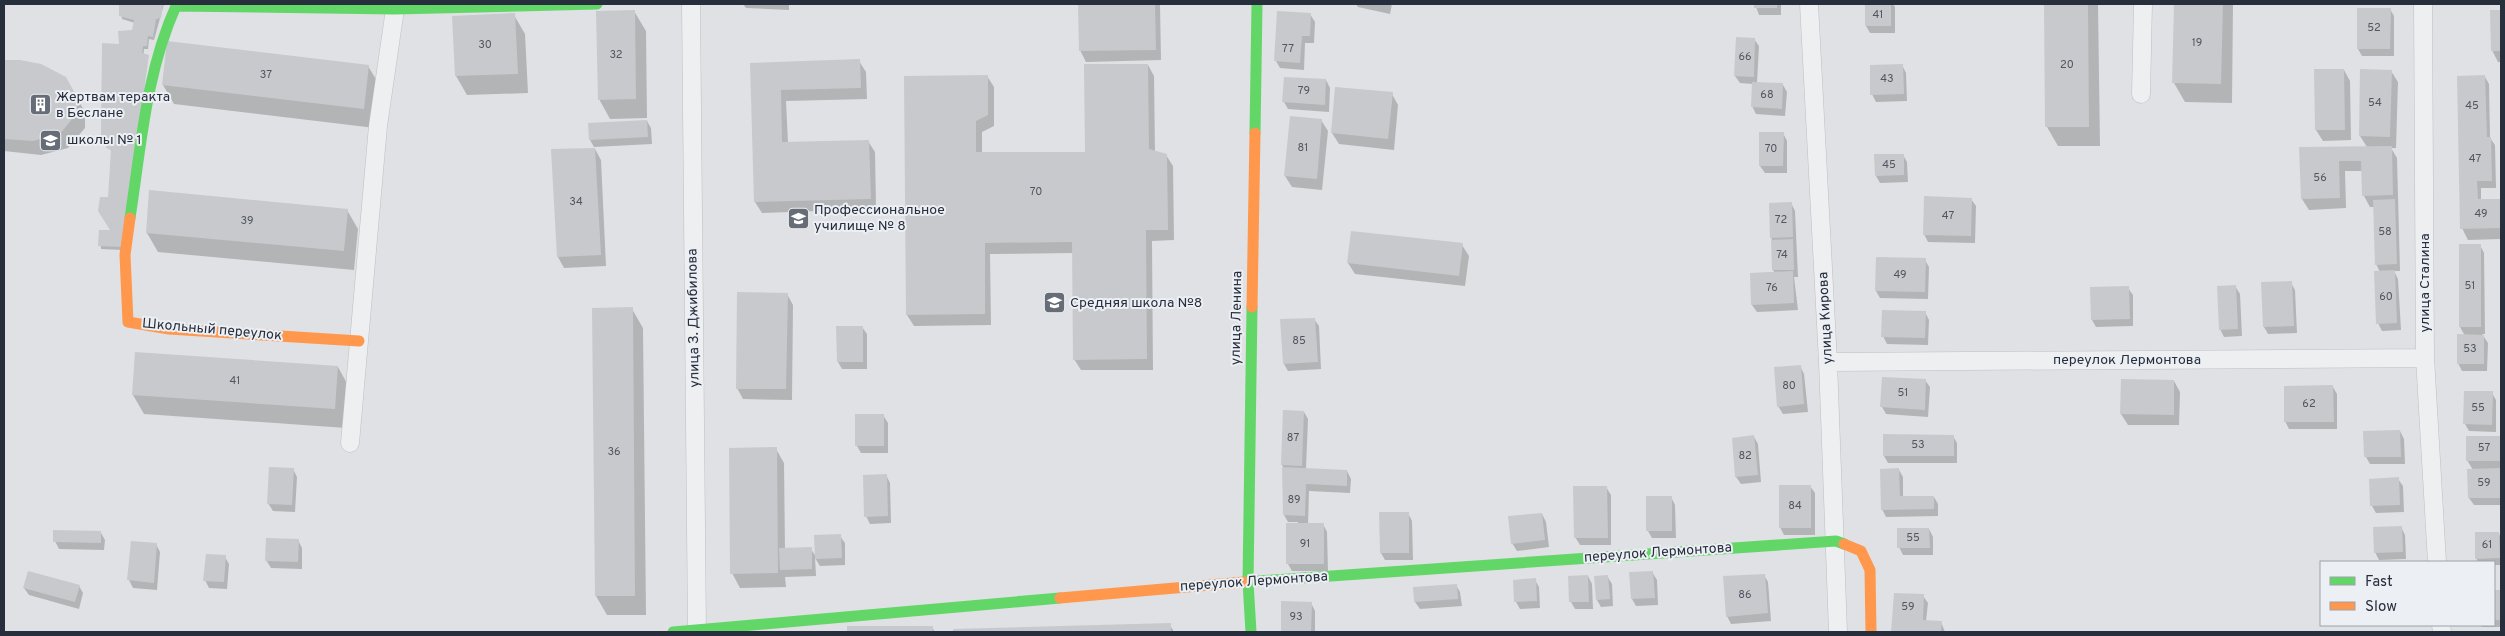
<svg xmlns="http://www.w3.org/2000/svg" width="2505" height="636" font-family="Overpass,sans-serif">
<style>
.shadow{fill:#0003}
.building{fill:#c8c9cc}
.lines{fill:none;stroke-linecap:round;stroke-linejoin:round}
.street-casing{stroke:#bdbfc2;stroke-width:19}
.street{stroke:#eeeff1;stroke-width:18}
.fast{stroke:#63d668;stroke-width:11}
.slow{stroke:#ff974d;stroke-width:11}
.labels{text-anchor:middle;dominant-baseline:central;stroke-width:4;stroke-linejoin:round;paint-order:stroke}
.number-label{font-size:11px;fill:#505661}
.poi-label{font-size:14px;fill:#272e3c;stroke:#eceff4;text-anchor:start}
.street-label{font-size:14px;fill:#272e3c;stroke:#eceff4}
</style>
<rect width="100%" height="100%" fill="#dfe1e4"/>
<!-- shadow -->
<path class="shadow" d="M120 4H164L154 40 149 39 148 49H144L123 250 101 249 100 231 112 232 109 198 113 152 108 148V139H105L103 136 120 46 133 32 135 23 122 19Z
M743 4H789V10L746 8Z
M1079 4H1160L1161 60 1086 62 1080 50Z
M1356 4H1392L1390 14 1358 7Z
M1755 4H1781V15H1759Z
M1866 4H1893L1895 7V33H1870L1866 26Z
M2045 4H2098L2100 146H2058L2047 127Z
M2175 4H2233L2232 103 2185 102 2174 83Z
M2390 9 2394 16V56H2362L2358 49Z
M634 11 646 31 647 118 610 119 599 99Z
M2492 11H2501V62H2498L2492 50Z
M1310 14 1315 22 1314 43H1305L1304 70 1280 68 1276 61Z
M514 15 525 34 528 93 467 95 456 76Z
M1754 39 1759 46 1757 83 1783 85 1787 92 1785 116 1756 114 1752 106 1753 84 1740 83 1735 76Z
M4 61H20L65 77 85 112V128L68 148 41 155 4 151Z
M859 61 866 72 867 99 786 101 788 143 868 141 875 152 876 209 762 213 755 202 751 64Z
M1148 65 1154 76 1155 152 1166 155 1173 166 1174 240 1152 241 1153 370H1081L1074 359 1073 253 990 254 991 325 914 326 907 315 987 76 994 87V126L982 132V154L1086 153Z
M1902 65 1906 73 1907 101 1876 102 1872 94Z
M368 66 380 86 375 128 174 104 163 85Z
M2344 70 2350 81 2351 140 2323 141 2316 130Z
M2391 71 2398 82 2396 148H2391L2397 158 2400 271H2394L2398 279 2401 330 2382 331 2378 323 2380 272 2376 264 2375 207H2370L2364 196 2363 171H2345L2346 208 2309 210 2302 199 2301 148 2367 147 2360 136Z
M2485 77 2489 84 2490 138 2495 145 2496 188H2481V201L2501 200V239L2468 240 2462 228Z
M1326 80 1330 88 1329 112 1288 109 1284 102Z
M1337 88 1392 94 1398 105 1394 150 1339 144 1332 133Z
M1321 120 1328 131 1322 190 1292 187 1285 176Z
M647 121 651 128 652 144 594 147 590 140Z
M1783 133 1787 141V173H1765L1760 166Z
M595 149 601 160 606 266 564 268 558 257Z
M1903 155 1907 162 1908 182 1880 183 1876 176Z
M1971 199 1976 206 1975 243 1928 242 1924 234Z
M1791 203 1795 211 1798 277H1794L1798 310 1757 312 1752 305 1751 275 1775 273 1773 270 1770 204Z
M347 210 358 229 354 270 158 252 147 233Z
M1462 245 1469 256 1465 286 1355 274 1348 263Z
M2460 245H2480L2484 253 2485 334H2482L2488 343 2487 371H2462L2458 363 2465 336 2460 327Z
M1925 260 1929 267 1928 299 1880 298 1876 291Z
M2291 283 2295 290 2297 333 2268 334 2264 327 2262 284Z
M2235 286 2240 294 2242 336 2224 337 2220 329Z
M2128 288 2133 295V326L2096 327 2092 320Z
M787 294 793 305 792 400 743 399 737 388Z
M632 309 643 328 646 615H607L596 596Z
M1925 312 1929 320 1928 345 1887 344 1883 336Z
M1314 319 1319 326 1321 369 1288 371 1284 364Z
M862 327 867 334V369H842L838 362Z
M1800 366 1804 374 1808 412 1783 414 1778 406Z
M338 367 349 387 346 428 144 414 133 395Z
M1925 380 1930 387 1928 417 1886 414 1882 407Z
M2174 381 2180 392 2179 425H2128L2121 414Z
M2333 387 2337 394V429H2289L2285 421Z
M2492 393 2496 400V432L2469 431 2465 424Z
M1304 412 1308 419 1306 469 1347 471 1351 479 1350 493 1309 491 1308 525 1323 524 1327 532 1328 571H1292L1288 564 1298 522H1288L1284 515V468L1282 465Z
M857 415H883L888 423V453H861L857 446Z
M2400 431 2404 439 2405 464H2370L2366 457 2365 432Z
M1953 436 1957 443V463H1888L1884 456Z
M1754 437 1758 444 1761 482 1741 484 1736 477Z
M2467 437H2501V505H2474L2469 498V470H2473L2467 460Z
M776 449 784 463 785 549H811L816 557 840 536 845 543V565L820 566 815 558 816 576 785 577 786 587 740 588 732 573Z
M293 469 297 477 295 512 273 511 268 503Z
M1899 470 1903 477V497H1934L1938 504V516L1886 517 1882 509Z
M886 475 890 483 891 523 870 524 866 516Z
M2398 479 2403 486 2404 512 2376 513 2372 506Z
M1810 486 1815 493V535H1784L1780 527Z
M1606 487 1611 495V545H1580L1575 537Z
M1671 497 1675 505 1676 538H1652L1648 531Z
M1408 513 1412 521 1413 560H1385L1381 553Z
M1542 514 1546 522 1549 547 1517 551 1512 543Z
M2401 527 2405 535 2406 559 2379 560 2375 552Z
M1929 529 1933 537V555H1903L1899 547Z
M101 533 105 540 104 550 59 549 55 541Z
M2499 534 2501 538V565H2494V562H2478L2476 558Z
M298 540 302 548V569L271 568 266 560Z
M132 543 156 544 160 552 157 590 133 588 129 580Z
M225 557 229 564 227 589 209 588 205 580Z
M1652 572 1657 580 1658 605 1636 606 1632 599Z
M1764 575 1768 582 1771 621 1731 624 1727 616Z
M1588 576 1592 584 1593 609H1575L1571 602Z
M1607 576 1612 584 1613 606 1601 607 1597 600Z
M1535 580 1539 587 1540 608 1520 609 1516 602Z
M1456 585 1460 592 1462 606 1420 609 1415 602 1414 589Z
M79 586 83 593 79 609 29 595 24 588Z
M2494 591H2501V627H2482L2480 625H2494Z
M1895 594 1923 596 1928 603 1926 621 1941 622 1945 632H1893Z
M1283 603H1311L1315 611V632H1282Z
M1170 625 1174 632H954V630Z
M848 627H932L935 632H848Z"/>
<!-- building -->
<path class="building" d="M119 4H163L161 18 156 19 153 37 148 36 147 46H143L142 53 149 55 122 247 98 246 99 230H110L98 211 100 197H108L111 150 106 148 107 136H101L102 43 119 44 118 31 132 30 134 20 119 16Z
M1078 4H1155L1156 50 1079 51Z
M1754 4H1777V8H1754Z
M1865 4H1891V26H1865Z
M2044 4H2088L2089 127H2045Z
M2174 4H2223L2221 84 2172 83Z
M2357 8H2391L2390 49H2357Z
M635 10 636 99 598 100 596 11Z
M2490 10H2501V51H2491Z
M1277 11 1311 13 1310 36H1302L1300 63 1274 61Z
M515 13 518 74 455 76 452 16Z
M1736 37 1755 38 1754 77 1734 76Z
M167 41 369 65 364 109 162 85Z
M860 59 861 88 781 90 782 142 869 140 871 199 754 202 750 63Z
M4 60H20L41 64 66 77 77 97V113L60 134 33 141 4 139Z
M1084 64H1148L1149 149 1167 154 1168 230H1146L1147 359 1073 360 1072 242 985 243V314L906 315 904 76 988 75V115L976 121V152H1085Z
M1903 64 1904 94 1870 95V65Z
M2314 69H2344L2345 130H2315Z
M2360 69 2392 70 2390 137 2359 136Z
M2485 75 2487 137H2491L2492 181H2477L2478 199H2501V228L2460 229 2457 76Z
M1284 77 1326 79 1325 105 1282 102Z
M1752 82 1783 83 1782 109 1751 107Z
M1335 87 1393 92 1388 139 1331 133Z
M1290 116 1322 119 1317 179 1284 176Z
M647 120 648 137 589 140 588 123Z
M1759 132H1784L1783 166H1759Z
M2392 146 2393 195 2362 196 2361 161H2339L2340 198 2301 199 2299 147Z
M595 148 601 255 557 257 551 149Z
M1874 154H1904V175L1875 176Z
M149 190 348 209 344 251 146 233Z
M1924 196 1972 198 1971 236 1923 235Z
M2395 199 2397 264 2375 265 2373 200Z
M1792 202 1793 237 1770 238 1769 203Z
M1351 231 1463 243 1459 276 1347 263Z
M1793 239 1794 270H1772L1771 240Z
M2459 244H2481V327H2459Z
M1876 257 1926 258 1925 292 1875 291Z
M2395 270 2397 323 2376 324 2374 271Z
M1793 271 1794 303 1751 305 1750 273Z
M2292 281 2294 326 2263 327 2261 282Z
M2236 285 2238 329 2219 330 2217 286Z
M2129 286 2130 319 2091 320 2090 287Z
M737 292 788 293 786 389H736Z
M633 307 635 596H595L592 308Z
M1882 310 1926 311 1925 338 1881 337Z
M1315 318 1318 362 1283 364 1280 319Z
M836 326H863V362H837Z
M2457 334 2484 335V364H2457Z
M135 352 338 366 335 409 132 395Z
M1801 365 1804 404 1777 407 1774 367Z
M1882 377 1926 379 1925 410 1880 407Z
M2121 379 2174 380V415L2120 414Z
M2333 385 2334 422H2284V386Z
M2464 391H2493L2492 425 2463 424Z
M1283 410 1304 411 1302 466 1281 465Z
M855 414H884V446H855Z
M2400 430 2401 457H2364L2363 431Z
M1883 434 1954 435V456H1883Z
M1754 435 1758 475 1735 477 1732 438Z
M2466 436H2501V461H2466Z
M777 447 778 573 730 574 729 448Z
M269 467 294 468 292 505 267 504Z
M1282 467 1347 470V486L1306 484 1305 516 1283 515Z
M1899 468 1900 496H1934V509L1881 510 1880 469Z
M2501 468V498H2468L2467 469Z
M887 474 888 516 864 517 863 475Z
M2399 477 2400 505 2370 506 2369 479Z
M1779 485H1811V528H1779Z
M1573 486H1607L1608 538H1574Z
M1646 496H1672V531H1646Z
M1379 512H1409V553H1380Z
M1542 513 1545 540 1511 544 1508 516Z
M1286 523H1324V564H1286Z
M2402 526 2403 552 2374 553 2373 527Z
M1897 528H1929L1930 548H1897Z
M53 530 101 531V543L53 542Z
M2475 532H2499L2500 558 2475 559Z
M841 534 842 558 815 559 814 535Z
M266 538 299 539 298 562 265 561Z
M131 541 157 543 154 583 127 580Z
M812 547V569L780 570 779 548Z
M206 554 226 555 224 582 203 581Z
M28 571 80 585 75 602 23 588Z
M1653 571 1655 598 1631 599 1629 572Z
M1765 574 1768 613 1726 617 1723 576Z
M1588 575 1589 602H1569L1568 576Z
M1608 575 1610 599 1596 600 1594 576Z
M1536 578 1537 601 1514 602 1513 580Z
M1457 584 1458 599 1414 602 1413 587Z
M2494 590H2501V620H2494Z
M1894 593 1924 594 1923 620 1942 621 1941 632H1891Z
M1281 601 1312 602 1311 632H1281Z
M1171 623V632H953V629Z
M847 626H933V632H847Z"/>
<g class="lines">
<defs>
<path id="street" d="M691 4 697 632
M1809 4 1828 362 1838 632
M2423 4 2425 358 2437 562
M2141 94 2143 4
M1828 362 2425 358
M350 443 378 126 395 9
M2441 625 2442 632"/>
</defs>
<!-- street casing -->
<use href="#street" class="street-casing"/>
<!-- street -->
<use href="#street" class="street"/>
<!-- fast -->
<path class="fast" d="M1255 133 1257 4
M130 218C141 147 146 72 176 6L395 9 597 4
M1244 582 1836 541 1844 544
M673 632 1060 598
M1251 632 1248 582 1252 307"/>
<!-- slow -->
<path class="slow" d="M130 218 125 255 128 322 169 329 359 341
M1252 307 1255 133
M1844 544 1861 551 1870 570 1871 632
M1060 598 1244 582"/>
</g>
<!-- icons -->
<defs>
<symbol id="building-square" viewBox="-11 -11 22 22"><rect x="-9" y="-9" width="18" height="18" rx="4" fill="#676d77" stroke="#eceff4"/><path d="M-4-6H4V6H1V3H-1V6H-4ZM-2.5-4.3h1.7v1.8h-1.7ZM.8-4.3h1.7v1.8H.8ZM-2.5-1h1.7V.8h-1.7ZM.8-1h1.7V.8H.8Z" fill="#fff"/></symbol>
<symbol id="school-square" viewBox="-11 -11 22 22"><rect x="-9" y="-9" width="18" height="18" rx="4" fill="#676d77" stroke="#eceff4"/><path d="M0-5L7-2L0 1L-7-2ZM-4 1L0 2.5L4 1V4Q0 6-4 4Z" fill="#fff"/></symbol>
<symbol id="university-square" viewBox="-11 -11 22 22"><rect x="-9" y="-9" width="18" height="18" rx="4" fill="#676d77" stroke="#eceff4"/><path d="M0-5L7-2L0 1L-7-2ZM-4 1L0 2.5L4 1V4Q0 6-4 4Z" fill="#fff"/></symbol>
</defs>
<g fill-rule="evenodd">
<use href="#building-square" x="28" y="92" width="25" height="25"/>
<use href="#school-square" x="38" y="128" width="25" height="25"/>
<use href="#university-square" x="786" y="206" width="25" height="25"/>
<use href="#school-square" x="1042" y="290" width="25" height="25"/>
</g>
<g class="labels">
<!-- number labels -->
<g class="number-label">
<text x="1878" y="15">41</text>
<text x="2374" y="28">52</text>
<text x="2197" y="43">19</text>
<text x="485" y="45">30</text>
<text x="1288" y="49">77</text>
<text x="616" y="55">32</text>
<text x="1745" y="57">66</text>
<text x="2067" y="65">20</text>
<text x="266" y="75">37</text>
<text x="1887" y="79">43</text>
<text x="1304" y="91">79</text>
<text x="1767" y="95">68</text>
<text x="2375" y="103">54</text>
<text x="2472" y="106">45</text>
<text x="1303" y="148">81</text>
<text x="1771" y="149">70</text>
<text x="2475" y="159">47</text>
<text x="1889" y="165">45</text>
<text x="2320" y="178">56</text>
<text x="1036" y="192">70</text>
<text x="576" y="202">34</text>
<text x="2481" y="214">49</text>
<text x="1948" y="216">47</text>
<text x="1781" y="220">72</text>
<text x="247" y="221">39</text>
<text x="2385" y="232">58</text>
<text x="1782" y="255">74</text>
<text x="1900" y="275">49</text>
<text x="2470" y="286">51</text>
<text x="1772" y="288">76</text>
<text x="2386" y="297">60</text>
<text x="1299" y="341">85</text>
<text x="2470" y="349">53</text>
<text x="235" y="381">41</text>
<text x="1789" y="386">80</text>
<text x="1903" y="393">51</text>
<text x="2309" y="404">62</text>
<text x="2478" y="408">55</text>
<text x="1293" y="438">87</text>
<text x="1918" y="445">53</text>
<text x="2484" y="448">57</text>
<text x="614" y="452">36</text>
<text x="1745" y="456">82</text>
<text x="2484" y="483">59</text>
<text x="1294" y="500">89</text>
<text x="1795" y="506">84</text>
<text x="1913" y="538">55</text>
<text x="1305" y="544">91</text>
<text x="2487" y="545">61</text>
<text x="1745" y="595">86</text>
<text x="1908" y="607">59</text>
<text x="1296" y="617">93</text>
</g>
<!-- poi labels -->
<g class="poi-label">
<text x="56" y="97">Жертвам теракта<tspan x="56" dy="16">в Беслане</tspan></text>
<text x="67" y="140">школы № 1</text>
<text x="814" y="210">Профессиональное<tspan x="814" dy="16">училище № 8</tspan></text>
<text x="1070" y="303">Средняя школа №8</text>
</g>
<!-- street labels -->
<g class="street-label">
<text transform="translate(2425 283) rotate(-90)">улица Сталина</text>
<text transform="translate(694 318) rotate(-91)">улица З. Джибилова</text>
<text transform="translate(1237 318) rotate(-89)">улица Ленина</text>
<text transform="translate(1826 318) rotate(-93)">улица Кирова</text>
<text transform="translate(212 330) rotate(5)">Школьный переулок</text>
<text x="2127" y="360">переулок Лермонтова</text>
<text transform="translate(1658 553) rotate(-4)">переулок Лермонтова</text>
<text transform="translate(1254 582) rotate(-4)">переулок Лермонтова</text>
</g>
</g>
<!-- border -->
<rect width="2505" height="636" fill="none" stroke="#272e3c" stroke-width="10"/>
<!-- legend -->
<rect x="2320" y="561" width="175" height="65" fill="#eceff4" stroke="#9da2aa"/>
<rect x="2330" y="577" width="25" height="8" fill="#63d668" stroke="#9da2aa"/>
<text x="2365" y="586" font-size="15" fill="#272e3c">Fast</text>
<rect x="2330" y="602" width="25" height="8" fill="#ff974d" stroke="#9da2aa"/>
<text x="2365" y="611" font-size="15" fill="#272e3c">Slow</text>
</svg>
